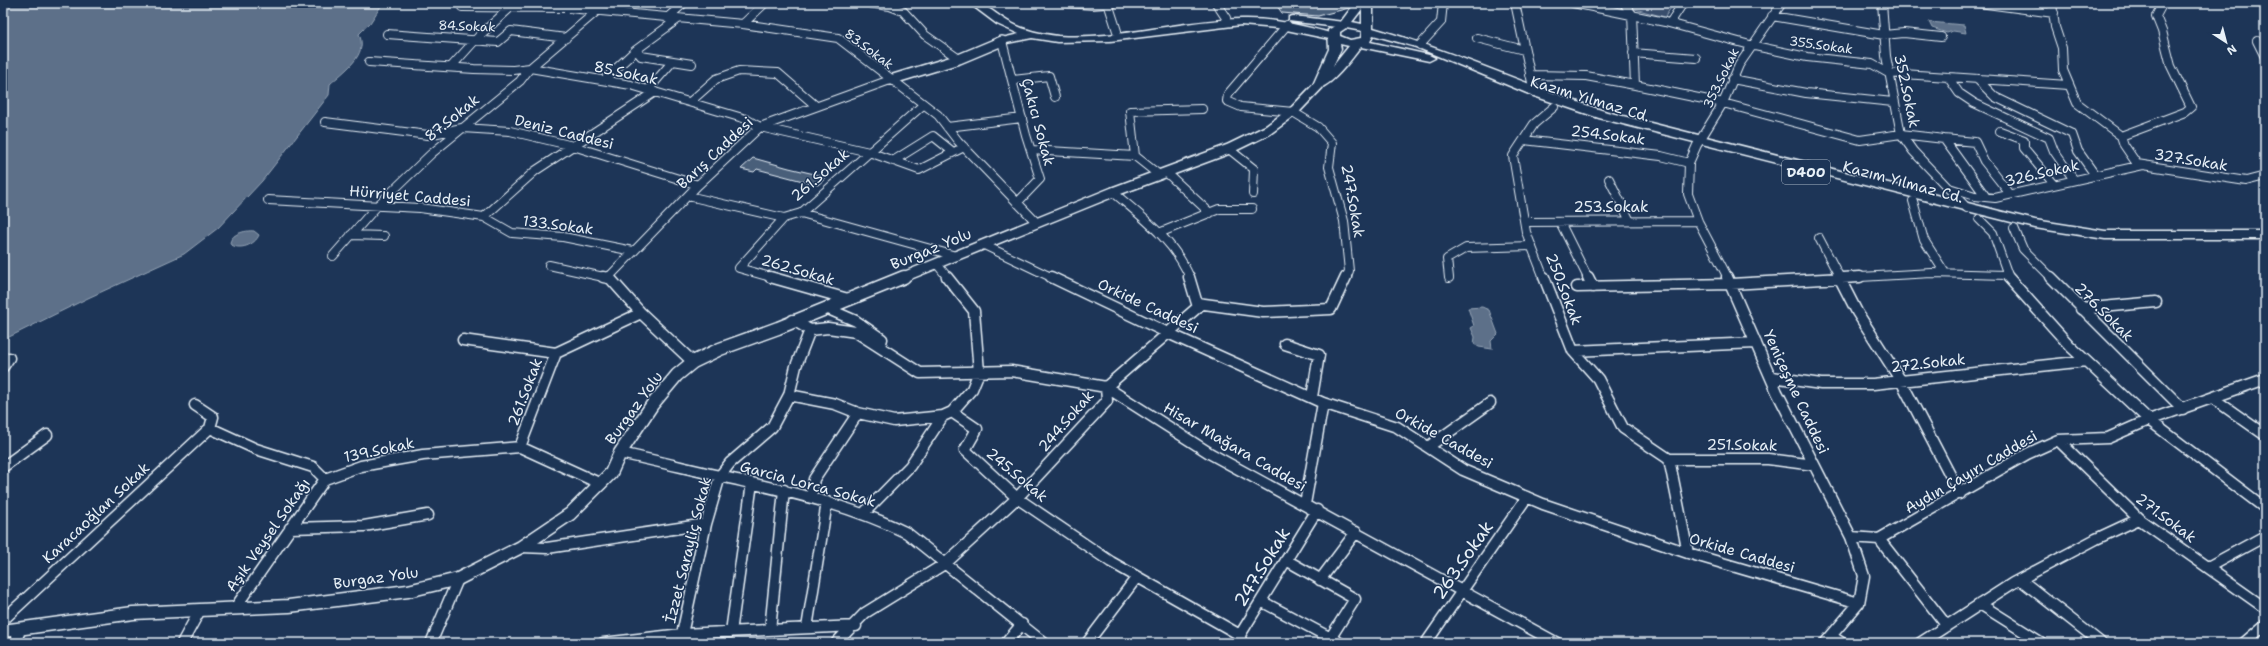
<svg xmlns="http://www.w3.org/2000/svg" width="2268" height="646" font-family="'Shantell Sans',sans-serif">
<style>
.green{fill:#374d6c;stroke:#909fb2}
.water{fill:#5d7089;stroke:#95a4b5}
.building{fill:#495e7a;stroke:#e8f1f8}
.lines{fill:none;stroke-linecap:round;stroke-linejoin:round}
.minor-far1-casing{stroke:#e8f1f8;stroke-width:10}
.minor-casing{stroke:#e8f1f8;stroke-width:13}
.tertiary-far1-casing{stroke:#e8f1f8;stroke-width:12}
.tertiary-casing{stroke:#e8f1f8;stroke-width:15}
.primary-casing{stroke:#e8f1f8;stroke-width:3}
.trunk-casing{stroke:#e8f1f8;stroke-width:3}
.minor-far1{stroke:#1d3557;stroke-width:8}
.minor{stroke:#1d3557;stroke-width:10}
.tertiary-far1{stroke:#1d3557;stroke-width:9}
.tertiary{stroke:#1d3557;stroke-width:12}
.primary{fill:#1d3557;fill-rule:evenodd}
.trunk{fill:#1d3557;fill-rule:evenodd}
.labels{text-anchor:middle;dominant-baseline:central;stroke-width:3;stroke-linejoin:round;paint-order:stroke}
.far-street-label{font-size:13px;fill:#e8f1f8;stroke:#1d3557}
.shield{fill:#1d3557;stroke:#abb9c8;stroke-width:1}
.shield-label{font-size:14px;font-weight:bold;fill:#e8f1f8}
.street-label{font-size:15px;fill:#e8f1f8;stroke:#1d3557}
.near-street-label{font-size:18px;fill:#e8f1f8;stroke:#1d3557}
</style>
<rect width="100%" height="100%" fill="#1d3557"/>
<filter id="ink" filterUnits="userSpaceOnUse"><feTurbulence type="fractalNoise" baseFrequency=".025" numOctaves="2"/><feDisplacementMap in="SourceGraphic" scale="8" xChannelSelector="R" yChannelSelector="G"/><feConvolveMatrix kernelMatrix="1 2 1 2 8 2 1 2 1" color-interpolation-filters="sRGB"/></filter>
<g filter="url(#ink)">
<!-- green -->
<path class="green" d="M1632 3H1674L1665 17 1631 8Z"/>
<!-- water -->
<path class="water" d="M3 3H383L370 23 359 34C369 55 344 71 330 84L329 95 262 181 218 228 184 254 88 298 3 340Z
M1929 22 1964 25 1966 33 1953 31 1947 33 1932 28Z
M254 231 259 235C255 245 239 251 230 244 230 234 245 230 254 231Z
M1482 307 1489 310 1498 334 1491 341 1492 349 1479 347 1474 344 1475 337 1471 328 1474 326 1468 308Z"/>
<!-- building -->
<path class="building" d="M1275 3H1353L1349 8 1318 16 1282 13Z
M753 158 789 168 827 177 818 185 757 169 754 172 741 169Z"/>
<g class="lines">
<defs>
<path id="minor-far1" d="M868 3 890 6 903 11 925 35 959 59
M1066 3 1093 5 1114 3
M1108 3 1117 31
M1216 3 1226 18
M1515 3 1534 92
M1573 3 1665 22 1750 45 1807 57 1872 64 1888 73 2068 85
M1624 3 1632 14 1635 85
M1882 3 1886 56 1901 134 1913 151 1967 208
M1979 3 2054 13
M2052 3 2055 27 2062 48 2063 70 2077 103 2121 136 2124 145 2137 164 2246 181 2265 176
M462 7 568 8 743 24 838 38 938 115 958 141 1037 223
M1772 16 1884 35 1904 33 1941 37
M667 18 684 3
M1670 23 1683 3
M743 24 765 3
M1287 25 1228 94 1227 101 1241 107 1293 112 1318 127 1332 143 1329 167 1344 221 1349 271 1346 278
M387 34 498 42 511 31 566 38
M1477 38 1524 50
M1002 41 1026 135 1040 179 1017 203
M2257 41 2265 57
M1420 45 1441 22 1443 3
M636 50 641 56 673 61
M1633 53 1696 58
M369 62 474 69 513 70 530 68 631 85 746 119 760 127 869 152 919 170 964 147
M451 67 479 36 511 7
M1530 75 1586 76 1635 85 1723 103 1860 140 1901 134 1944 139 1986 197
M1948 77 1959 93 1974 103 2049 138 2054 151 2074 180
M1732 79 1806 93 1893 102
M1977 79 1995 97 2072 134 2078 151 2095 175
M604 80 636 50 678 19
M1013 80 1049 76 1055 97
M648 90 673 61 692 64
M690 102 716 79 739 71 778 73 816 106
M325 122 428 135 462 128 510 131 573 146 698 185
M947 127 1022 118
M2000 131 2024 140V148L2054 184
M2121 136 2185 112 2191 107 2171 66 2162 31 2156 16 2163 3
M1944 139 1975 142 1984 161 2010 194
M1524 140 1661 156 1689 163
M1229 149 1254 169 1253 194
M1031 150 1135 156
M893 161 933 136 953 152
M1167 173 1210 213
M1159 175 1135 156 1130 111 1202 109
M1609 179 1630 221
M1949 188 1975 196 1995 198 2143 165
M1113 192C1142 217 1175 241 1190 278
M688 196 784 218
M268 200 420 208 484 217 535 171 655 92
M1913 201 1924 240 1945 273
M801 213 956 256
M484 217 512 233 563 237 633 251
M1979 219 1993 233 2009 278
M1525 222 1698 221
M1560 222 1588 278
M2014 228 2023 249 2052 278
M1159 233 1219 209H1252
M351 235 384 236
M1819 238 1840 278
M984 245 1053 278
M333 256 377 206 431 154 520 81 530 68 597 11
M937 264 948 278
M549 265 608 278
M608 278 698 185 760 127 890 80
M774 278 739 268 784 218 801 213 924 104
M1449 278 1447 259 1466 248 1532 246
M1544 278 1526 232 1513 156 1534 124 1554 107
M1728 278 1698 221 1688 194 1689 163 1697 145 1723 103 1739 65 1782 3
M1842 278 1932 273 2006 275"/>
<path id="minor" d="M603 277 608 278
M609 277 641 313 693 362
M770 277 848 299
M947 277 974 311 979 372 972 389 952 412
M1051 277 1170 334 1323 403 1397 427 1463 470 1543 504 1688 553 1859 603
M1544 277 1573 351 1598 379 1623 428 1669 459
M1588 277 1593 287
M1727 277 1777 392 1851 537 1864 576 1859 603 1825 643
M1839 277 1857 312 1901 381 1960 494
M2008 277 2070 346 2149 420 2265 508
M2051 277 2183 409
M1577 287 1731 284 1860 277
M1197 303 1263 312 1331 309 1346 277
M826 308 856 321 882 339 880 346
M2081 309 2156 302
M810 330 828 328 856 332 920 373 1011 371 1106 387 1211 454 1557 643
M463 340 556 353
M1285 344 1319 355 1312 397
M1573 351 1756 343
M3 367 9 358
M1772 377 1821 384H1873L2086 361
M789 395 835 404 858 413 894 421 943 416 952 412 977 429 965 450 1017 498 1111 562 1240 635
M2214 399 2265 435
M195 405 213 417 210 428
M210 428 256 449 313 467 325 479
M2058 440 2139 519 2265 608
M1428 447 1490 403
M620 453C661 462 701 472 742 481 799 494 854 507 907 533L1044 643
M1669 459H1768L1814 465
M1669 459 1688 553
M3 467 47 435
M325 479 361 466 423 455 520 447
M601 484 520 447 556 353 641 313
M811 497 814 479 858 413
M1305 504 1323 403
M864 513 910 466 943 416
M290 528 364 526 428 515
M1851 537 1879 539 2027 454 2058 440 2108 438 2149 420 2265 379
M1879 539 1947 626
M521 547 547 548 706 524
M1286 560 1355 599 1331 637
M2208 567 2265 536
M1320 580 1356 532
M2021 580 2101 643
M1261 601 1340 643
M1980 604 2042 643
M235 608 325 479
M3 620 210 428
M807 628 827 502
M770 630 784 490
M731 632 752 483
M682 634 706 524 720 476 730 463 772 427 789 395 796 366 810 330 793 320
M1831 636 1842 643
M15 643 21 628
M182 643 200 610
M431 643 458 579
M603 643 682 634 856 626
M836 643 865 613 946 563 1017 498 1107 401 1106 387 1198 307 1189 277
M1006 643 1022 624
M1087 643 1137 577
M1241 643 1240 635 1317 510
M1426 643 1527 497
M1920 643 2013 583 2096 539 2139 519
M2244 643 2265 625"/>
<path id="tertiary-far1" d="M890 80 959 59 1002 41
M901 278 1113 192 1229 149 1268 130 1295 110 1319 85"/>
<path id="tertiary" d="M3 631 133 613 289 606 408 591 458 579 521 547 570 514 611 473 620 453 652 405 677 375 693 362 720 349 778 328 904 277"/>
<path id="primary" d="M969 3C988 3 995 15 1011 23 1026 31 1042 34 1058 36 1120 40 1180 20 1242 19 1275 18 1307 27 1338 35L1339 37 1334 40 1277 28 1241 25 1110 41 1057 42 1032 38 1002 44 998 43V39L1019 34 997 24Z
M1293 16 1344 22 1349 25 1344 28 1289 21V17Z"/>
<path id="trunk" d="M1355 3H1373V28C1453 51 1528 86 1607 112L2035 220 2105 231H2265V239H2105L2035 228 1599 118 1534 96 1416 47 1373 35 1370 42 1429 55 1435 58 1429 61 1361 47C1352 58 1329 91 1315 88L1313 85 1329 49 1328 30 1340 23ZM1362 9V24L1352 22ZM1346 28 1362 31 1361 38 1350 40 1340 36V32ZM1340 44 1349 46 1333 66 1341 49Z"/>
</defs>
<!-- minor-far1 casing -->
<use href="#minor-far1" class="minor-far1-casing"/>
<!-- minor casing -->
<use href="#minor" class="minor-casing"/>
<!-- tertiary-far1 casing -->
<use href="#tertiary-far1" class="tertiary-far1-casing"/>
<!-- tertiary casing -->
<use href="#tertiary" class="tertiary-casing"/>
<!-- primary casing -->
<use href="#primary" class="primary-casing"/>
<!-- trunk casing -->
<use href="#trunk" class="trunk-casing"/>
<!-- minor-far1 -->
<use href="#minor-far1" class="minor-far1"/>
<!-- minor -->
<use href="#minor" class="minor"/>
<!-- tertiary-far1 -->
<use href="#tertiary-far1" class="tertiary-far1"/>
<!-- tertiary -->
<use href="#tertiary" class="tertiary"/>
<!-- primary -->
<use href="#primary" class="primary"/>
<!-- trunk -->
<use href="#trunk" class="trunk"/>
</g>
</g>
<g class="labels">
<!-- far-street labels -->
<g class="far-street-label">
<text transform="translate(467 26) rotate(2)">84.Sokak</text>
<text transform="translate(1821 45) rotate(8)">355.Sokak</text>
<text transform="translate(869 49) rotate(37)">83.Sokak</text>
<text transform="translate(1721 78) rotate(-64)">353.Sokak</text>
</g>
<!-- shield labels -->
<rect class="shield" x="1782" y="160" width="48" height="24" rx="3"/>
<g class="shield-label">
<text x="1806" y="172">D400</text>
</g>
<!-- street labels -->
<g class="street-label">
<text transform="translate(626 73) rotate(12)">85.Sokak</text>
<text transform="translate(1907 91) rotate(78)">352.Sokak</text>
<text transform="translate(1590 99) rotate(17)">Kazım Yılmaz Cd.</text>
<text transform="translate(452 118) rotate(-39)">87.Sokak</text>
<text transform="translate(1038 122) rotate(75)">Çakıcı Sokak</text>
<text transform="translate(564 132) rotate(14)">Deniz Caddesi</text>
<text transform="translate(1608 135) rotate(7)">254.Sokak</text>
<text transform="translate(715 153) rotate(-43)">Barış Caddesi</text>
<text transform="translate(2191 160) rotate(9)">327.Sokak</text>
<text transform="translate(2042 173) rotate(-13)">326.Sokak</text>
<text transform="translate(820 175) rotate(-41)">261.Sokak</text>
<text transform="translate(1903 182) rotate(15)">Kazım Yılmaz Cd.</text>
<text transform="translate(410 196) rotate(5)">Hürriyet Caddesi</text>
<text transform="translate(1353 201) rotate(80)">247.Sokak</text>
<text x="1611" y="207">253.Sokak</text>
<text transform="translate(558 225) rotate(7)">133.Sokak</text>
<text transform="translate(931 249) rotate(-22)">Burgaz Yolu</text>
<text transform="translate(798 270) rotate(16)">262.Sokak</text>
<text transform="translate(1564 289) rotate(69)">250.Sokak</text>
<text transform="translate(1148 306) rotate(25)">Orkide Caddesi</text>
<text transform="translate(2104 312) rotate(45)">276.Sokak</text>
<text transform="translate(1928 363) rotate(-6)">272.Sokak</text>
<text transform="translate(525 392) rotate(-69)">261.Sokak</text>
<text transform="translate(1796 392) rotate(65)">Yeniçeşme Caddesi</text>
<text transform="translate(634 408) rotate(-54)">Burgaz Yolu</text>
<text transform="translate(1066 421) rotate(-49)">244.Sokak</text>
<text transform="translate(1444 438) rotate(29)">Orkide Caddesi</text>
<text transform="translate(1742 445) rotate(1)">251.Sokak</text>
<text transform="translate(1235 447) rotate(30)">Hisar Mağara Caddesi</text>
<text transform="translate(379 450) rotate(-12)">139.Sokak</text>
<text transform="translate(1971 472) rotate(-30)">Aydın Çayırı Caddesi</text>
<text transform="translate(1017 475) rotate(40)">245.Sokak</text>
<text transform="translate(808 484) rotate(15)">Garcia Lorca Sokak</text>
<text transform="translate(96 513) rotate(-43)">Karacaoğlan Sokak</text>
<text transform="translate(2166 518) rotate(37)">271.Sokak</text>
<text transform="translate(268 535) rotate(-55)">Aşık Veysel Sokağı</text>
<text transform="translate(688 550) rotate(-76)">İzzet Sarayliç Sokak</text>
<text transform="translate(1742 553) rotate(16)">Orkide Caddesi</text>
<text transform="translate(376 578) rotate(-8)">Burgaz Yolu</text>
</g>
<!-- near-street labels -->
<g class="near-street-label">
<text transform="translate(1463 560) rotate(-55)">263.Sokak</text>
<text transform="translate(1262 567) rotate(-58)">247.Sokak</text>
</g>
</g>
<!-- margin -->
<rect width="2268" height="646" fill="none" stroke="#1d3557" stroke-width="16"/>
<rect x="8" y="8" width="2252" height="630" fill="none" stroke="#e8f1f8" stroke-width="1.5" filter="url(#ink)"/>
<!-- north arrow -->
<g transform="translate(2226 42) rotate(144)" stroke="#1d3557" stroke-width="3" paint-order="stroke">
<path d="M0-3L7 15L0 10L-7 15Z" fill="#e8f1f8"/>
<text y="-6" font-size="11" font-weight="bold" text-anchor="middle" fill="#e8f1f8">N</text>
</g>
</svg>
